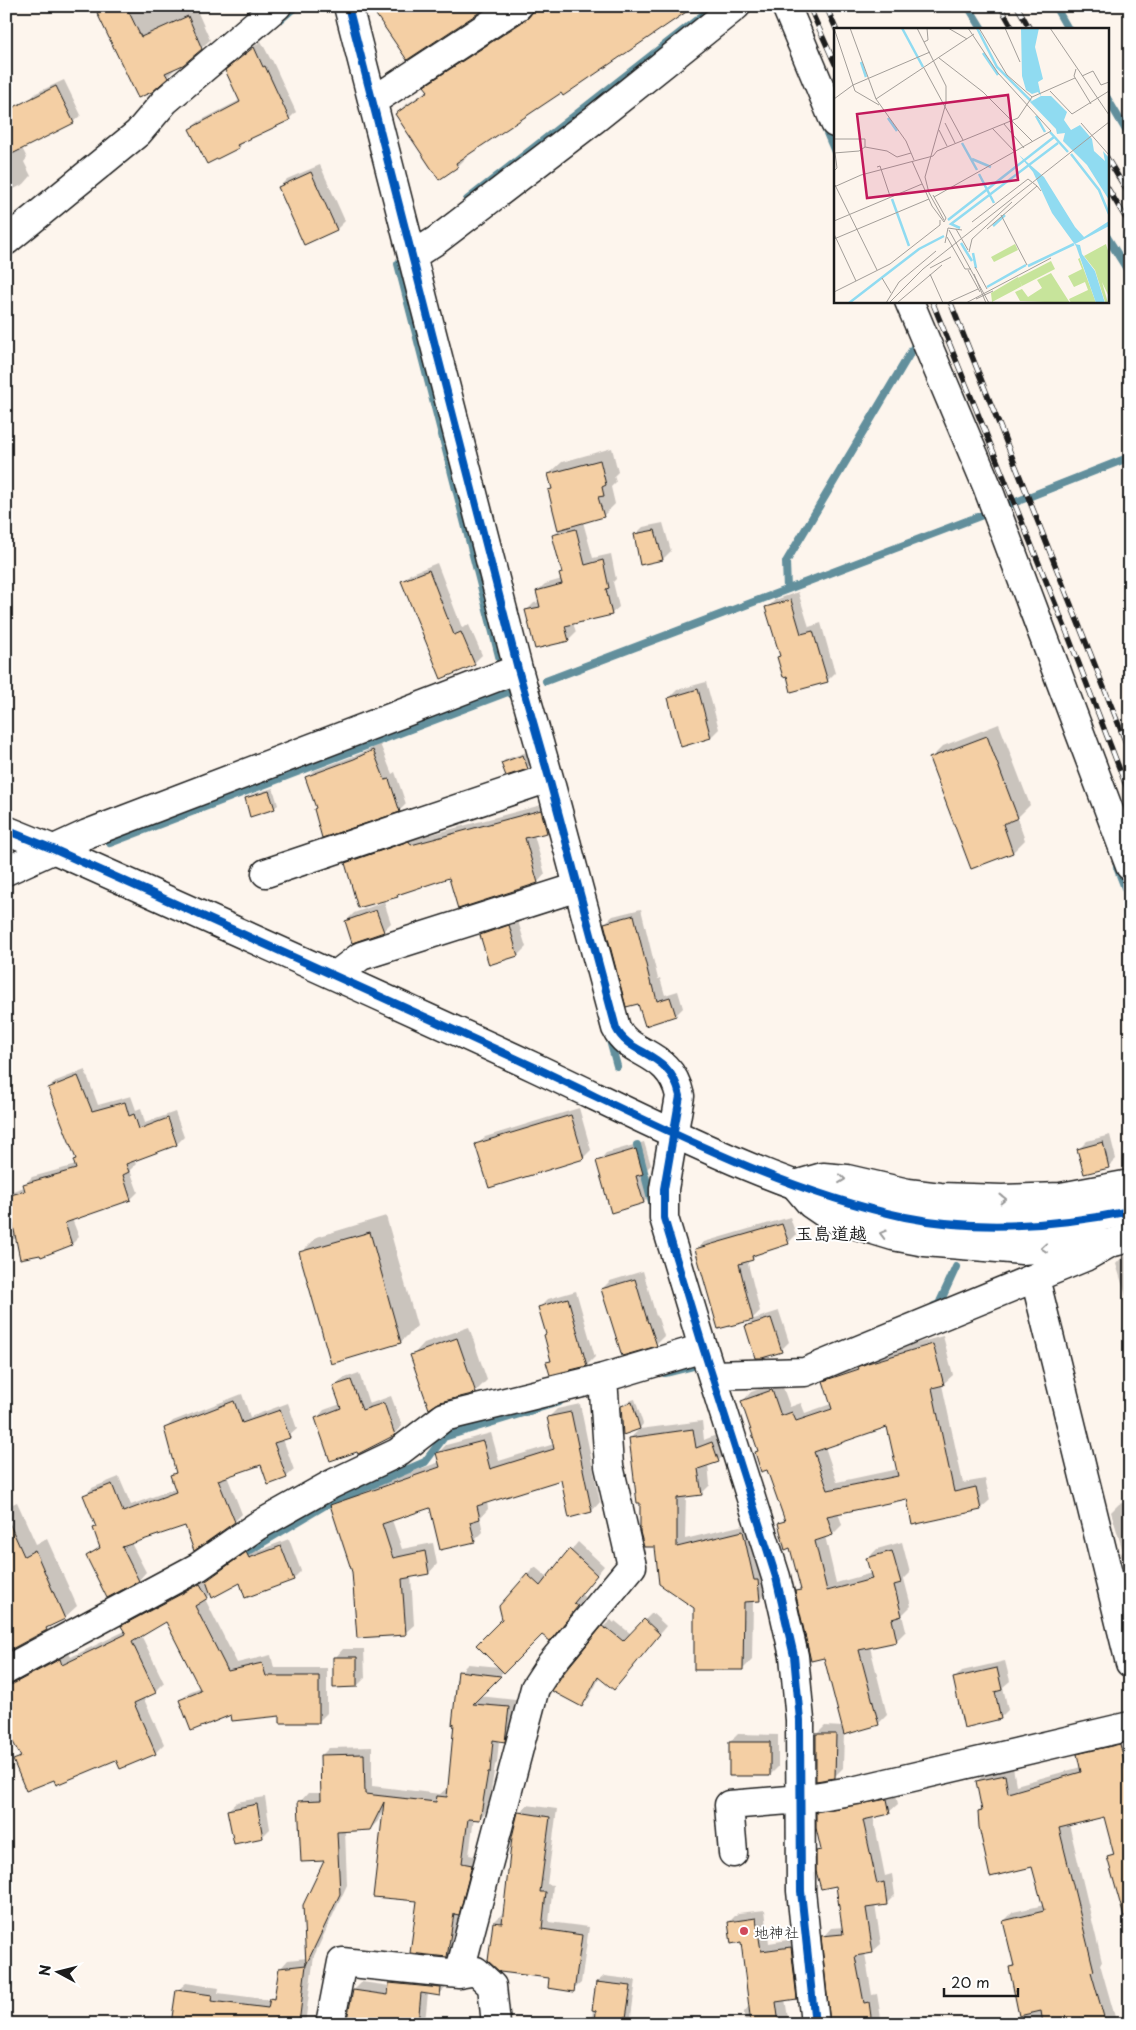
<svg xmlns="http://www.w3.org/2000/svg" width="1136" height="2030" font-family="'Playpen Sans','Klee One',sans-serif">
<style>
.shadow{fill:#0003;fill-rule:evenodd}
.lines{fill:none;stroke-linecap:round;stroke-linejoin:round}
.stream{stroke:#628f9c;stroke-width:8}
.building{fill:#f4cfa4;stroke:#1c1c1c;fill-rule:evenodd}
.street-casing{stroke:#1c1c1c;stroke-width:31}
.secondary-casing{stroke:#1c1c1c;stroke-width:31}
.street{stroke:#fff;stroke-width:28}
.secondary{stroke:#fff;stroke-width:28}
.rail-casing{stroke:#1c1c1c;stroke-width:5.5}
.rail{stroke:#fff;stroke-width:4;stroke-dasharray:11;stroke-linecap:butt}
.cycleway-casing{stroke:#fff;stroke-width:11}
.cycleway{stroke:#0057b8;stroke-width:8}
.oneway{stroke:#999}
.poi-dot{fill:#d1495b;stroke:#fff;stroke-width:2}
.labels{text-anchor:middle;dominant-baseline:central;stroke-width:4;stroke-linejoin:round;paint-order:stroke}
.poi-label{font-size:15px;fill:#1c1c1c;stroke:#fff;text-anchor:start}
.quarter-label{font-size:18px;font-weight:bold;fill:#1c1c1c;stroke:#fff}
.inset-river{fill:none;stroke:#90dbf1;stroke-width:2.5}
.inset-road{fill:none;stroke:#a39e99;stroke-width:1}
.view{fill:#c2185b;fill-opacity:0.15;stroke:#c2185b;stroke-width:2.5}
.inset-edge{fill:none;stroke:#1c1c1c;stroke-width:2.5}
</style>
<rect width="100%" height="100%" fill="#fdf5ed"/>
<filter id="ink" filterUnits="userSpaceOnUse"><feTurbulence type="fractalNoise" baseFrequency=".02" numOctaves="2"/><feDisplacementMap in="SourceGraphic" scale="10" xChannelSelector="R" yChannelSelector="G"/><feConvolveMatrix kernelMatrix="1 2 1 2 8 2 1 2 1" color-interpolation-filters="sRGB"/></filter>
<g filter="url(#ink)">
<!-- shadow -->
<path class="shadow" d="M96 6H195L210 40 183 64 174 68 175 69 167 77 139 97Z
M533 13 561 91 464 156 466 158 458 166 440 178 396 114 404 106 428 90 426 86 434 78Z
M261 41 271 60H272L296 112 289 119 246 140 238 147 207 163 190 129 198 122 240 100 234 63Z
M64 80 81 115 73 122 22 148 27 158 24 162 31 176 24 184 6 193V134L29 101 36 93Z
M320 165 345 221 337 229 305 243 279 187 287 179Z
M612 448 618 472 614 476 616 482 611 487 615 504 603 516 583 522 593 558 611 554 616 579 613 582 619 607 611 614 573 623 576 632 568 640 526 611 534 603 540 602 537 591 545 584 562 579 563 572 554 536 559 530 549 490 553 487 549 474 562 462Z
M663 523 671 551 663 559 635 535 643 527Z
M437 563 462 628 469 625 482 655 474 663 402 582 410 574Z
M798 592 809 627 821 623 835 673 827 681 781 655 767 608 775 600Z
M706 682 719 729 711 737 669 698 677 690Z
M999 724 1030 805 1017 818 1025 840 1013 852 972 868 931 758 943 746Z
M380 744 392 774 395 772 406 804 399 811 317 807 307 778 313 771 362 753Z
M527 752 531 764 527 767 502 763 506 759Z
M273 788 278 805 274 808 246 799 250 795Z
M549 803 555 824 547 831 534 835 545 874 538 882 449 876 397 896 347 863 354 855 417 834 418 838Z
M384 902 391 923 383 931 346 921 354 913Z
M641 909 658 979 660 978 665 995 678 991 683 1008 676 1015 639 1002 605 923 613 916Z
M517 918 526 947 518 955 481 935 489 927Z
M85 1070 98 1105 131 1096 136 1110 141 1108 145 1123 175 1112 184 1137 177 1144 134 1160 136 1164 130 1170 138 1192 131 1199 72 1219 79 1237 72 1244 17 1238 6 1241V1193L25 1187V1184L32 1177 76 1165 77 1158 49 1088 56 1081Z
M579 1108 591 1150 583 1158 477 1145 485 1137Z
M1110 1135 1116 1159 1108 1167 1079 1149 1087 1141Z
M644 1142 651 1165 645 1171 652 1194 644 1202 612 1211 598 1162 606 1153Z
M386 1216 417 1326 401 1342 301 1253 317 1237Z
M790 1217 796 1235 788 1243 759 1253 752 1259 747 1260 760 1311 753 1318 719 1328 697 1250 704 1242Z
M1130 1255V1309L1116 1264 1122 1257Z
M643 1271 656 1316 657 1315 664 1336 656 1344 602 1289 610 1281Z
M576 1291 595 1357 587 1365 551 1373 548 1363 552 1358 545 1335 547 1333 540 1307 548 1299Z
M779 1311 789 1342 781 1350 746 1327 754 1319Z
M469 1327 487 1380 475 1392 440 1401 412 1356 424 1343Z
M943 1336 953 1375 942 1385 963 1483 985 1479 990 1500 980 1509 908 1497 838 1512 842 1525 833 1534 825 1536 836 1583 872 1573 868 1558 877 1549 902 1542 910 1573 904 1579 911 1606 902 1615 906 1631 896 1641 870 1647 887 1715 878 1724 844 1733 843 1768 835 1776 817 1734 825 1726 843 1727 825 1657 797 1592 801 1587 791 1547 780 1524 786 1518 768 1468 756 1452 759 1450 742 1402 751 1392 781 1382 790 1407 801 1403 805 1413 831 1404 825 1382 834 1373 878 1354ZM888 1426 898 1469 837 1482 825 1447Z
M359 1373 369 1404 391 1396 402 1426 394 1434 317 1418 324 1410 341 1404 334 1387 342 1379Z
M242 1394 250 1417 288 1403 297 1429 289 1436 283 1439 294 1470 286 1477 261 1464 227 1476 242 1514 234 1522 185 1525 131 1543 146 1572 139 1580 108 1596 87 1556 100 1546 94 1528 97 1526 85 1495 92 1488 119 1477 131 1505 176 1488 172 1475 177 1470 165 1429 173 1421Z
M635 1399 643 1424 640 1428 624 1433 622 1406 626 1402Z
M580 1404 600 1502 592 1511 562 1479 487 1502 488 1509 480 1518 483 1532 474 1541 430 1506 392 1520 402 1549 433 1543 437 1564 429 1573 411 1576 414 1625 405 1633 353 1571 331 1505 340 1496 440 1462 438 1453 446 1445 491 1433 499 1461 554 1444 548 1418 557 1409Z
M702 1421 704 1440 721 1433 728 1451 718 1461 708 1464 710 1485 701 1494 686 1496 685 1539 752 1523 769 1591 759 1600H753L752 1660 743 1669 696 1607 656 1546 641 1502 630 1438 640 1429Z
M1130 1501V1581L1127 1582 1121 1554 1123 1551 1111 1512 1119 1504Z
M17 1502 36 1544 47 1539 77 1606 64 1618 52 1623 46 1629 6 1617V1507Z
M289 1539 301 1571 293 1579 240 1582 212 1593 205 1599 237 1663 271 1655 274 1668H327V1713L318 1722 281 1715 232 1713 181 1701 189 1692 201 1687 167 1620 141 1635 164 1683 155 1692 143 1697 164 1744 155 1753 117 1759 55 1778 15 1761 23 1752 32 1675 41 1666 68 1651 71 1657 125 1631 123 1626 131 1617 209 1576 210 1578 255 1546 257 1551Z
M578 1542 604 1566 581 1594 585 1598 557 1631 542 1633 479 1696 516 1700 512 1732 504 1740H499L497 1763 495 1765 488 1810 480 1818H474L469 1855 479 1857 466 1905 461 1910 455 1948 447 1956 419 1900 384 1808 378 1821 370 1829 345 1830 347 1885 314 1956 305 2024H173L177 1991 186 1983 219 1988 218 1993 271 2000 276 1994 280 1969 288 1960 307 1958 326 1860 300 1802 308 1793H322L321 1756 329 1748 372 1747V1786L440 1794 446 1789H449L460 1672 468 1664 500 1667 503 1620 527 1575 535 1567 548 1578Z
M652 1613 666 1626 621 1681 600 1677 589 1698 581 1706 603 1627 611 1620 614 1623 615 1621 631 1634Z
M343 1649H364L365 1678 357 1686 335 1658Z
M1005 1661 1010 1681 1003 1687 1008 1710 1000 1718 954 1679 962 1671Z
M738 1734 778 1735V1767L770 1775 730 1742Z
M1130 1739V1917L1128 1918 1118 1882 1109 1857 1114 1852 1105 1816 1069 1824 1102 1962 1100 1964 1117 2024H1022L1011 1967 1014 1963 1004 1921 1013 1912 1044 1905 1033 1866 979 1812 983 1808 977 1781 986 1773 1013 1767 1016 1785 1081 1767 1079 1755 1087 1746Z
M895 1791 898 1804 889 1812 873 1816 885 1876 892 1874 895 1895 887 1903 875 1905 881 1944 872 1952 865 1954 872 1995 877 1994 882 2024H831L823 1937 831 1928 844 1927 837 1884 818 1851 822 1847 817 1813 826 1804Z
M265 1797 270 1829 262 1837 228 1810 237 1802Z
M527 1805 557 1809 547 1884 553 1885 549 1922 589 1927 581 1983 573 1990 551 1977 494 1922 502 1914 504 1915 519 1813Z
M765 1910 769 1943 800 1938 802 1958 793 1967 785 1999 789 2024H745L744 2012 750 2005 742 1941 729 1922 738 1913Z
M399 1975 448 1986 439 1994 428 1993 425 2022 438 2024H347L354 1990 362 1982 390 1986 391 1983Z
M604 1976 636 1980 630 2024H591L597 1982Z
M940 2021V2024H908Z"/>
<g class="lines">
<!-- stream -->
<path class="stream" d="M968 6 982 29
M1055 6 1068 29
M281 19 296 6
M1107 98 1130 137
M824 126 835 152
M467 200 712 8
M1107 237 1130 274
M402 259 398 264 499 656 509 692 516 698
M787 589 786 562 918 340
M546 681 980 516 1130 457
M110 843 513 690
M1117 867 1130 901
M609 1037 617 1066
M637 1145 653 1206
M934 1306 939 1304 956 1267
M665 1373 697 1365
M217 1570 327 1504 425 1462 444 1437 559 1402"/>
</g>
<!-- building -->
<path class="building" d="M112 6H126L141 37 188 16 202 49 183 65 165 73 168 78 152 92 138 98 97 13Z
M370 6H489L407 60Z
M533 6H695L563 96 561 93 456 163 458 167 439 180 395 114 428 91 424 86 527 19 532 13Z
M254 47 263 67 265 66 290 120 237 145 239 148 207 164 189 129 240 102 225 70Z
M56 86 74 123 6 157V111Z
M311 172 337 230 304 245 278 187Z
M600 460 606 485 602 487 604 496 598 497 604 517 558 530 548 490 552 489 548 474Z
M576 529 585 565 603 560 609 588 606 589 612 615 565 626 569 641 535 649 525 610 540 607 536 591 562 584 559 574 562 573 552 535Z
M655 530 663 560 640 565 634 534Z
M429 570 454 635 461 632 475 665 441 679 401 581Z
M791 600 801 634 813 631 828 682 791 692 787 676 783 677 777 657 780 656 765 607Z
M698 689 711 738 681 747 668 698Z
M987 736 1018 818 1003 824 1013 853 971 869 929 758Z
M373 750 385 780 389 779 400 812 322 838 314 809 316 808 305 777 354 759Z
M523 755 528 769 506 776 501 763Z
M269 791 275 809 250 817 245 798Z
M541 810 547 833 525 838 538 883 458 909 449 878 397 895 398 897 358 908 345 863 409 841 411 845Z
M376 910 384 932 352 943 345 921Z
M634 915 651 985H653L657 1001 670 997 676 1016 645 1026 638 1004 626 1007 604 923Z
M509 925 518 956 489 965 480 935Z
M78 1076 92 1111 125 1102 129 1116 134 1114 139 1129 168 1118 177 1145 126 1164 129 1172 123 1175 131 1200 65 1223 72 1245 41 1257 40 1255 20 1259 7 1196 25 1191 23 1184 76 1169 73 1160 76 1159 48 1088Z
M571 1115 584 1159 489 1188 475 1144Z
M1103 1142 1109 1168 1084 1174 1077 1149Z
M636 1149 643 1174 636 1176 644 1203 611 1213 596 1161Z
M782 1224 789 1244 752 1256 753 1260 739 1264 753 1320 718 1329 695 1249Z
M370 1232 401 1343 331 1364 299 1252Z
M635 1279 648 1323 649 1322 657 1346 622 1356 601 1289Z
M568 1298 587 1366 550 1375 546 1362 551 1361 544 1335 546 1334 538 1307Z
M771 1318 782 1352 762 1358H755L745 1326Z
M457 1338 476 1393 440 1402 429 1409 410 1355Z
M933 1344 944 1385 932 1388 954 1492 976 1487 981 1510 912 1525 907 1499 827 1516 833 1535 815 1541 827 1591 872 1579 866 1558 892 1551 901 1583 894 1585 902 1616 892 1619 897 1642 859 1650 879 1725 844 1735 824 1658 811 1661 795 1591 801 1590 790 1548 785 1550 778 1523 785 1521 767 1470 761 1472 755 1452 758 1451 741 1401 772 1390 781 1416 792 1412 796 1421 832 1409 823 1381 859 1369 858 1367 868 1363ZM887 1427 898 1476 828 1490 814 1452Z
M351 1380 362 1410 384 1403 395 1435 358 1454 357 1452 330 1461 315 1418 341 1408 333 1386Z
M234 1401 242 1423 280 1410 290 1438 274 1443 287 1478 268 1485 261 1465 218 1480 235 1522 194 1551 185 1526 122 1547 139 1581 107 1598 86 1556 100 1548 93 1528 96 1527 83 1495 112 1484 123 1512 176 1492 170 1475 176 1473 164 1428Z
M632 1402 640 1429 623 1435 621 1406Z
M571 1412 592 1512 569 1518 561 1480 477 1506 480 1519 470 1522 475 1542 440 1550 430 1508 382 1524 393 1558 425 1551 429 1574 402 1579 406 1635 357 1638 352 1572 330 1505 440 1467 436 1453 483 1441 490 1469 554 1449 547 1417Z
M693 1429 696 1448 712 1442 719 1462 698 1469 702 1495 677 1498V1547L743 1531 754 1580H758L760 1601 744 1602 743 1670H694V1608L659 1584 655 1547H644L640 1532V1503H637L629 1438Z
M6 1516 24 1556 35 1550 65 1619 46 1628 47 1630 6 1652Z
M281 1546 294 1580 245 1598 240 1583 212 1598 206 1581 246 1552 249 1558Z
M569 1549 597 1575 574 1603 578 1606 550 1641 542 1635 504 1673 476 1645 502 1619 499 1606 527 1574 540 1586Z
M200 1584 208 1598 195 1606 228 1671 262 1663 266 1676H319V1723H280V1716L232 1721 231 1715 191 1731 179 1700 201 1691 166 1622 132 1642 156 1693 134 1703 156 1754 120 1769 116 1760 56 1785 54 1780 26 1791 13 1760 21 1757 6 1729V1686L13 1684 60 1659 62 1665 126 1634 121 1626Z
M644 1619 660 1634 614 1690 598 1677 582 1707 552 1691 563 1674 602 1626 606 1629 607 1628 623 1641Z
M333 1657H357V1687L333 1688Z
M997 1668 1002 1690 995 1692 1001 1719 964 1728 953 1678Z
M458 1671 501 1676 473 1704 509 1707 505 1742 493 1740 490 1772H488L480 1820 468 1819 462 1863 472 1865 459 1915 454 1914 447 1957 410 1953 417 1901 373 1897 384 1802 370 1830 337 1832 340 1894 306 1965 299 2024H171L176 1990 212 1995 211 2001 268 2008 270 1998 274 1999 279 1968 306 1965 303 1905 324 1861 301 1862 298 1801 321 1800 320 1755 364 1754 365 1794 436 1802 437 1796 447 1797 454 1723 452 1725Z
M816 1734H836L835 1778 816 1781Z
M729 1742H770V1776H729Z
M1120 1744 1126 1770 1130 1769V1916L1124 1917 1107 1857 1114 1855 1104 1817 1059 1828 1094 1971 1091 1972 1106 2024H1043L1041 2011 1019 2016 1009 1967 1014 1966 1003 1921 1044 1911 1032 1867 990 1877 979 1827 978 1812 982 1811 976 1781 1005 1775 1008 1793 1081 1772 1077 1754Z
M887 1799 890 1814 863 1820 877 1884 884 1882 887 1905 866 1908 873 1953 855 1956 864 2003 869 2002 872 2024H830L821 1936 843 1934 836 1886 821 1889 816 1871V1851L821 1850 816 1828V1812Z
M257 1804 263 1838 234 1844 227 1810Z
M518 1812 550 1817 540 1892H546L542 1929 582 1935 574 1992 548 1988 549 1978 500 1972 488 1961 493 1922 502 1923 512 1837Z
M756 1918 761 1951 791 1947 797 1999 776 2002 779 2024H751L741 1942 731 1944 728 1922Z
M596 1982 631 1986 625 2024H595L596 2011 592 2010Z
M389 1983 441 1988 440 1996 421 1993 418 2024H346L353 1990 388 1995Z"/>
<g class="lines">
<defs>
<path id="street" d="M348 6 518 669 549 778 616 1028C630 1057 670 1050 680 1096L664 1189V1218L702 1344 776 1577 794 1656 800 1720 801 1891 815 2024
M786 6 835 123
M373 101 518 6
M6 241 138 133 165 101 277 6
M412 256 437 240 595 119 736 6
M909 301 987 486 1130 866
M6 871 87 834 518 669
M266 873 549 778
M336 975 361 956 578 887
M1110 1243 1022 1250 925 1242 893 1236 830 1217 811 1204 795 1185 823 1177 847 1179 908 1193 940 1197 1002 1199 1061 1197 1130 1184
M1035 1278 1130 1663
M713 1375 805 1372 1085 1257 1110 1243 1130 1238
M6 1670 198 1567 257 1526 332 1484 397 1453 444 1417 603 1378 703 1348
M733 1853 729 1805 801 1799 857 1790 1130 1726
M459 1974 535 1688 550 1665 632 1566 609 1466 603 1378
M330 2024 342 1962 459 1974 476 1971 492 1986 496 2024"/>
<path id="secondary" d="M6 830 53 849C214 921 375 993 534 1067 653 1123 777 1190 905 1217 979 1232 1057 1226 1130 1211"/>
</defs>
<!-- street casing -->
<use href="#street" class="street-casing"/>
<!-- secondary casing -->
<use href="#secondary" class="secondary-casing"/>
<!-- street -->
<use href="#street" class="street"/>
<!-- secondary -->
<use href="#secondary" class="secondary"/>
<defs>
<path id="rail" d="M809 6 835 64
M826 6 836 29
M1000 6 1013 29
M1017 6 1030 29
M1107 158 1130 196
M1107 187 1130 225
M932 301 1064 625 1130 796
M950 301 1130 753"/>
</defs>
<!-- rail casing -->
<use href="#rail" class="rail-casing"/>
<!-- rail -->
<use href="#rail" class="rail"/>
<defs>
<path id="cycleway" d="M348 6 518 669 549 778 616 1028C630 1057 670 1050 680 1096L664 1189V1218L702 1344 776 1577 794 1656 800 1720 801 1891 815 2024
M6 830 53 849C214 921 375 993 534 1067 653 1123 777 1190 905 1217 979 1232 1057 1226 1130 1211"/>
</defs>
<!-- cycleway casing -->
<use href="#cycleway" class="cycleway-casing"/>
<!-- cycleway -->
<use href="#cycleway" class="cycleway"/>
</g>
<!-- one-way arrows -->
<defs><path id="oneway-chevron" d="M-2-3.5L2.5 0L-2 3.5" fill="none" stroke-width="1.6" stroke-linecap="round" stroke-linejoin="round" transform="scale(1.25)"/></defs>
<g class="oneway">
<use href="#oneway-chevron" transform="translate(842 1179) rotate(6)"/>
<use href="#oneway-chevron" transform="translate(1003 1199) rotate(-1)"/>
<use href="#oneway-chevron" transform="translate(883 1234) rotate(-165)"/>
<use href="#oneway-chevron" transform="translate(1044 1248) rotate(175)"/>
</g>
</g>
<!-- markers -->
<circle class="poi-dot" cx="744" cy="1931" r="5"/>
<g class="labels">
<!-- poi labels -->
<g class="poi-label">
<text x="754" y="1931">地神社</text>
</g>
<!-- quarter labels -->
<g class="quarter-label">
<text x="831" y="1232">玉島道越</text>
</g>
</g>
<!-- overview -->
<g transform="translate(834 28)">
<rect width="275" height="275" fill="#fdf5ed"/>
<path d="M181 216 184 222 160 234 157 229ZM272 216 275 226V269L268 254 274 275 271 274 261 242 250 228ZM246 230V231L262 275H237L235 271 254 262 251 254 240 259 234 248 248 241 244 231ZM217 245 236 275 186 273 181 264 188 261 194 269 208 260 203 252ZM184 249 188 258 158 274 157 265Z" fill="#c7e49b"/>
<path d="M217 233 221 241 188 258 184 250Z" fill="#c7e49b"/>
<path d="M187 0H205L201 19 209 51 204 54 207 68H217L233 84 230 92 237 102 246 97 258 111 260 123 271 133 269 123 275 130V172L253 137 229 113 231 105 223 106 222 101 196 74 207 68 204 64 198 66 192 62 188 48ZM185 127 210 149 241 199 250 209 275 193V198L241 216 246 217 248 226 261 243 271 275H262L242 218 218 185 199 144Z" fill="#90dbf1"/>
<path class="inset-river" d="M68 0 89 39M143 0 163 39 197 73M149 25 164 47M27 34 32 49M202 88 211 104M54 90 63 103M216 104 234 124M128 115 143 142M237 126 265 162 275 186M138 131 157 139M145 146 160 175M58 171 75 218M114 192 220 109M159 198 171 187M126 200 117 196 224 115M127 215 138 233M139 225 142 240M194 238 240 216M153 259 192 237M15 275 85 221 110 208"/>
<path class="inset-road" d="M0 0 21 63 45 77M16 0 42 71 72 113 80 132M83 0 112 58V75L91 149 95 165 110 192M114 0 133 11M145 0 173 47 198 69M171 0 186 34M216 0 275 87M90 14 94 12 93 0M105 30 149 64 199 114M90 40 129 112M242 41 240 48 257 76M248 48 259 43 267 57 275 54M216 63 238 86 275 63M0 71 19 57 96 24M42 71 140 6M111 95 121 115M247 95 275 127M170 96 190 120M158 100 182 125M105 102 113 118M0 111H31V119M0 125 25 123 31 119 53 123 63 129 77 125M78 133 98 178 110 194 112 190 99 167M43 139 46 138 56 168M0 143 3 140 1 125M1 157 43 242M0 159 27 147 99 128 103 123 184 90 198 69 241 50M100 169 217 103 164 45 134 0M167 187 193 237M0 193 88 156M138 194 194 151 203 158M122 201 134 222M153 201 203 158 207 163M115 202 155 275M0 206 22 253M113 209 131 241H137M0 211 95 171M111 215 114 200 128 202M135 224 138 211 178 174M141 239 153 261M96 240 117 229M134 242 146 264M96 246 109 275M140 246 152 275M48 250 57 265M0 264 56 236 106 197V192M142 271 159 263M52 275 65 254 102 223M55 275 89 241 275 94M63 275 108 237M113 275 144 261M132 275 217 230"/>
<path class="view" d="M174 67 184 152 33 170 23 86Z"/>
<rect width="275" height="275" class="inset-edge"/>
</g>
<!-- margin -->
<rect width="1136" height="2030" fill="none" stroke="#fff" stroke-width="25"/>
<rect x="12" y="12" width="1111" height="2005" fill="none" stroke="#1c1c1c" stroke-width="2" filter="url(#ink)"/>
<!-- north arrow -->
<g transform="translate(58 1972) rotate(277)" stroke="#ffffff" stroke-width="4" paint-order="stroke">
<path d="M0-4L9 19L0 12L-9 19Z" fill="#1c1c1c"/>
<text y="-8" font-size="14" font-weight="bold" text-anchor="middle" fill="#1c1c1c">N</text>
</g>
<!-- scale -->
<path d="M944 1988v8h74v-8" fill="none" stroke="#1c1c1c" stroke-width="2.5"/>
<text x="951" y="1988" font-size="15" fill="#1c1c1c" stroke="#ffffff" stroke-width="4" paint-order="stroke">20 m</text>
</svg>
